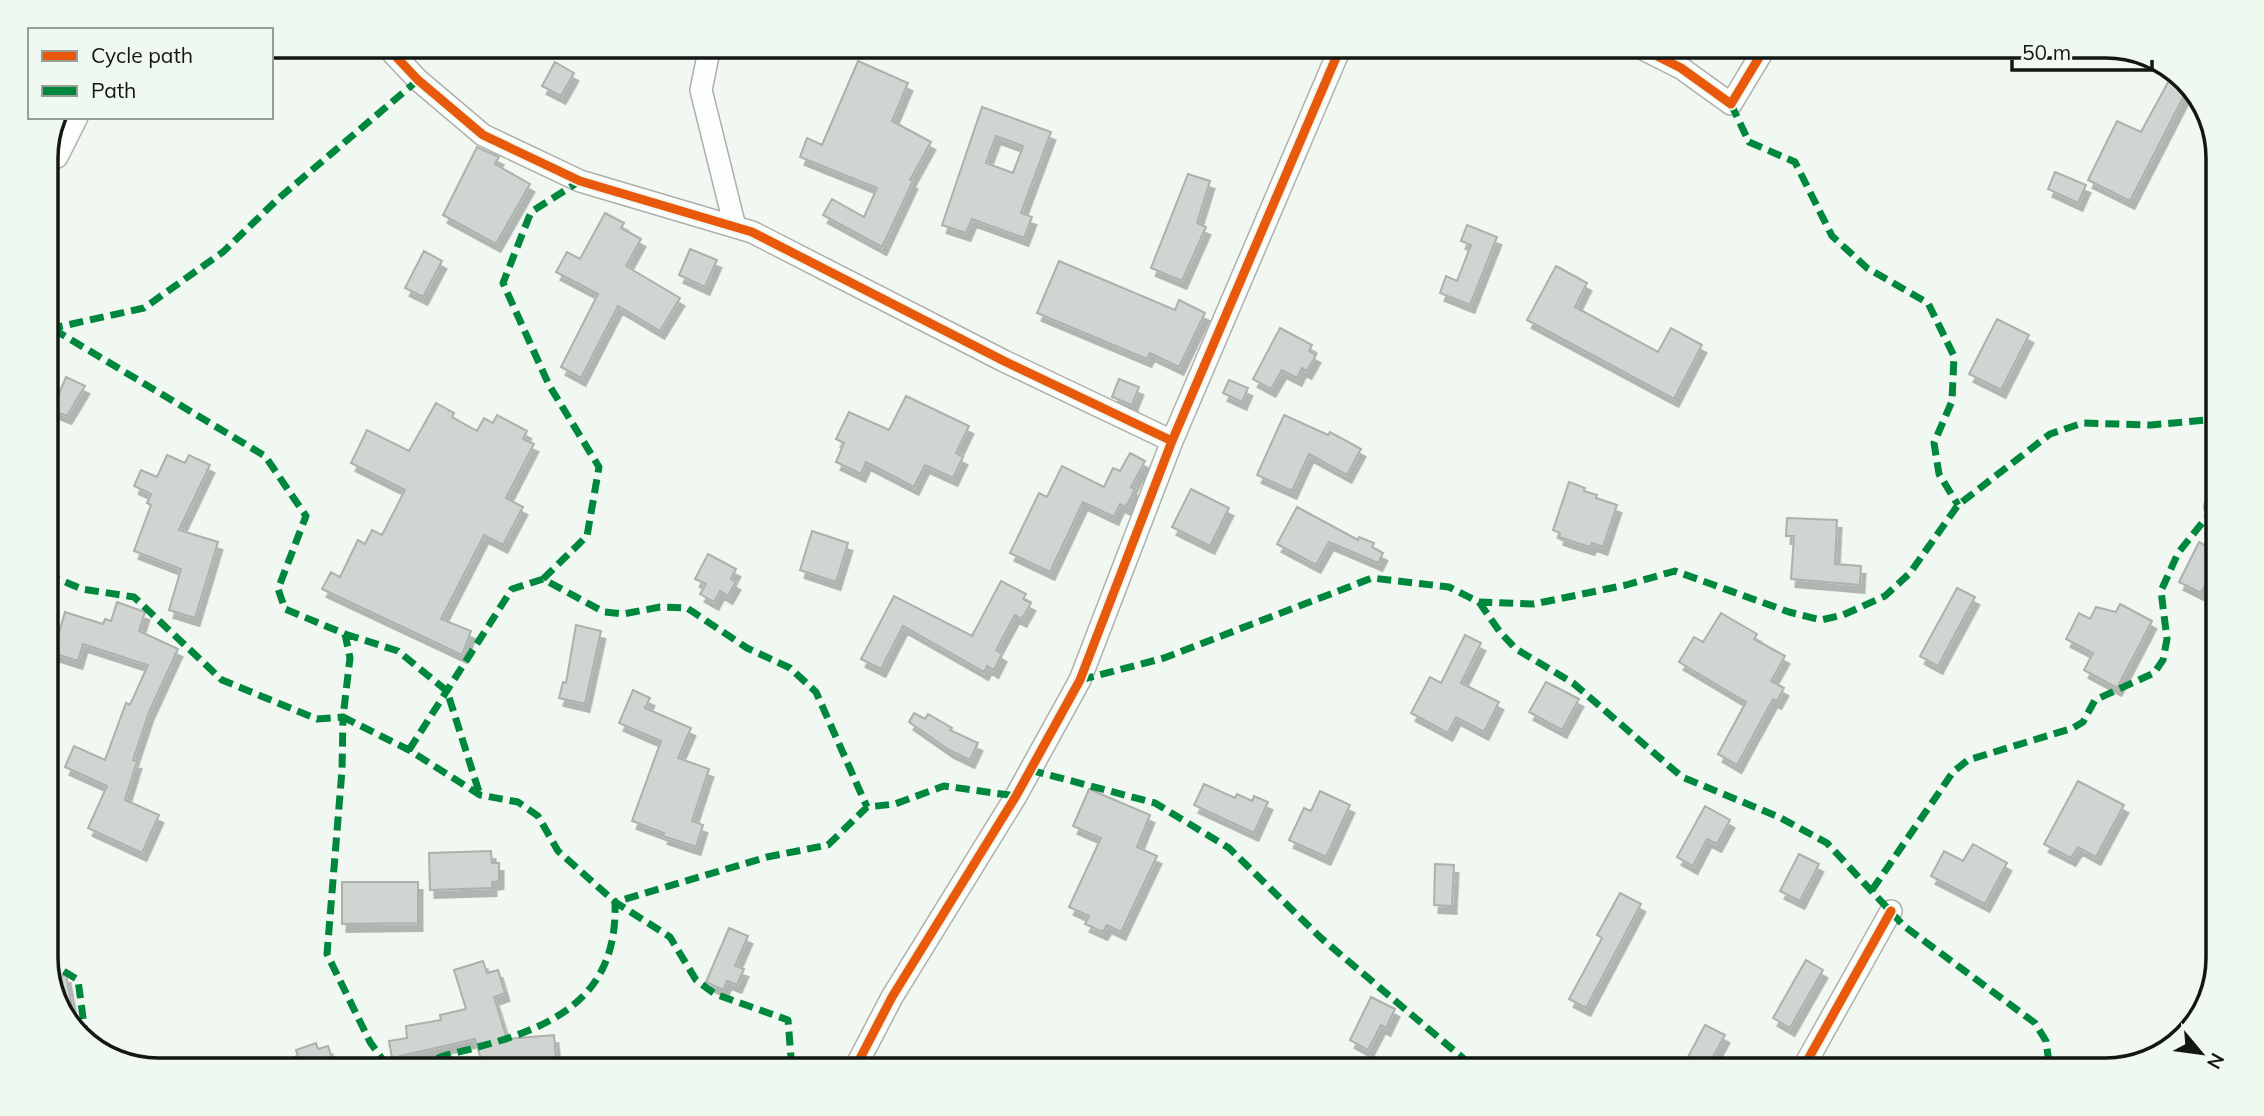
<svg xmlns="http://www.w3.org/2000/svg" width="2264" height="1116" font-family="Mulish,sans-serif">
<style>
.building{fill:#d1d5d1;stroke:#adb1ad;stroke-width:2;fill-rule:evenodd;filter:url(#shadow)}
.lines{fill:none;stroke-linecap:round;stroke-linejoin:round}
.minor-casing{stroke:#acb1ac;stroke-width:24}
.minor{stroke:#fdfefd;stroke-width:21}
.quiet{stroke:#00873e;stroke-width:7;stroke-dasharray:14 7;stroke-linecap:butt}
.cycleway-casing{stroke:#eff9ef;stroke-width:13}
.cycleway{stroke:#e8590c;stroke-width:9}
.rim{fill:none;stroke:#131713;stroke-width:3.5}
</style>
<defs>
<filter id="shadow"><feDropShadow dx="4.5" dy="8" stdDeviation="0" flood-color="#0004"/></filter>
</defs>
<rect width="100%" height="100%" fill="#f1f7f1"/>
<!-- building -->
<path class="building" d="M858 61 908 83 892 121 931 142 910 180 913 181 882 247 823 215 832 199 864 217 877 188 800 157 807 138 822 145Z
M555 62 574 73 561 96 542 86Z
M2172 75 2189 86 2130 201 2088 180 2117 121 2141 132Z
M982 107 1051 132 1021 213 1032 217 1024 238 972 219 966 233 942 225ZM996 136 1023 146 1013 173 986 163Z
M477 147 499 157 495 164 530 184 496 244 443 215Z
M2055 172 2086 185 2078 203 2048 189Z
M1188 174 1210 181 1197 223 1206 227 1182 281 1151 268Z
M605 213 624 223 621 228 641 239 626 266 680 298 660 331 618 306 581 378 561 367 598 294 556 272 567 252 580 259Z
M1467 225 1497 237 1470 305 1440 293 1446 276 1457 281 1471 245 1461 241Z
M690 249 717 260 705 287 679 275Z
M424 251 442 261 423 297 405 288Z
M1059 261 1175 310 1179 300 1205 313 1179 367 1150 353 1147 359 1037 313Z
M1556 266 1587 283 1575 307 1658 352 1671 328 1702 345 1674 399 1527 320Z
M1997 319 2029 335 2001 390 1969 374Z
M1280 328 1312 345 1309 351 1316 355 1307 371 1302 368 1297 378 1282 370 1271 389 1253 379Z
M66 377 85 386 67 416 52 410Z
M1119 379 1139 387 1132 405 1112 397Z
M1229 380 1248 388 1242 402 1223 393Z
M906 396 969 426 956 453 963 457 953 478 925 465 914 487 866 462 861 474 836 462 844 443 836 439 849 412 889 430Z
M436 403 454 413 452 417 477 431 484 418 493 423 497 415 527 431 523 439 534 444 506 498 523 507 503 545 484 535 441 619 471 631 462 655 322 589 331 572 340 577 358 540 365 544 372 530 382 535 405 490 351 463 367 430 409 451Z
M1284 415 1328 435 1330 432 1361 449 1347 475 1309 454 1292 491 1257 475Z
M1130 453 1145 461 1131 487 1135 489 1126 507 1120 504 1114 517 1083 502 1050 572 1010 553 1039 493 1047 497 1062 466 1104 487 1113 468 1120 471Z
M167 455 185 463 189 455 210 465 179 530 218 542 195 618 169 610 181 569 134 551 151 505 147 503 151 494 134 486 141 470 157 477Z
M1569 482 1585 488 1584 491 1597 495 1596 498 1617 505 1603 547 1592 543 1590 547 1559 537 1560 533 1553 530Z
M1191 489 1229 508 1210 546 1172 527Z
M1297 507 1358 540 1359 537 1374 543 1372 547 1383 553 1378 563 1329 542 1316 565 1277 544Z
M1787 518 1837 520 1835 564 1861 566 1860 585 1791 579 1794 536H1786Z
M812 531 848 543 836 582 800 570Z
M2199 542 2218 552V583L2209 578 2201 593 2179 582Z
M708 554 736 569 731 579 736 582 728 596 720 591 714 602 700 594 706 584 695 579Z
M1001 581 1026 594 1023 599 1031 603 1022 619 1015 615 996 650 1002 654 994 670 987 666 984 672 903 626 881 669 861 659 894 596 972 636Z
M1957 588 1975 597 1938 666 1920 656Z
M117 602 145 612 139 631 178 649 149 712 133 760 137 761 125 800 159 815 142 853 88 828 107 786 65 767 74 746 105 760 126 703 130 705 148 665 83 644 78 661 53 653 65 612 103 624 105 619 111 621Z
M2120 604 2152 621 2117 688 2084 670 2093 653 2066 639 2079 613 2090 619 2096 607 2116 612Z
M1721 613 1757 634 1754 639 1785 656 1771 681 1784 688 1777 701 1773 699 1737 765 1718 754 1746 702 1679 662 1694 637 1703 642Z
M576 625 601 631 585 704 559 698 563 682 566 683Z
M1465 635 1481 643 1461 683 1499 702 1484 732 1456 717 1448 733 1411 713 1430 677 1441 683Z
M1546 682 1579 699 1562 730 1529 712Z
M633 690 650 698 645 708 691 728 678 758 709 769 692 821 703 825 696 847 663 836 664 833 632 821 661 741 619 723Z
M914 713 925 719 928 714 952 728 950 730 978 743 970 760 949 750 909 722Z
M2078 781 2124 805 2096 857 2078 847 2071 858 2044 844Z
M1204 784 1235 798 1237 794 1252 801 1254 796 1268 802 1254 833 1194 805Z
M1089 789 1150 815 1137 847 1157 856 1121 932 1107 925 1103 932 1085 924 1089 916 1069 907 1101 838 1073 826Z
M1320 791 1350 805 1326 857 1289 840 1304 808 1311 811Z
M1705 806 1730 820 1717 844 1707 839 1693 866 1677 857Z
M1973 844 2007 863 1985 904 1931 876 1944 851 1963 861Z
M491 851 492 863H499V881L492 882V888L430 890 429 853Z
M1799 854 1819 864 1800 901 1780 891Z
M1435 864 1454 865 1452 906 1434 905Z
M342 882H418V923L342 924Z
M1620 893 1641 904 1586 1008 1569 999 1602 938 1597 935Z
M729 928 748 936 735 966 744 969 737 985 727 981 723 990 706 982Z
M1806 960 1823 970 1790 1028 1773 1018Z
M483 961 487 973 498 970 505 993 494 997 507 1039 554 1035 557 1070H484L475 1039 392 1058 389 1041 407 1038 406 1026 441 1020 440 1015 466 1009 454 970Z
M66 975 75 1023 69 1025 65 1021 50 978Z
M1371 997 1395 1009 1386 1028 1381 1025 1368 1050 1350 1040Z
M1705 1025 1725 1035 1706 1070H1681Z
M316 1043 318 1049 328 1046 336 1070H263V1067L298 1056 296 1050Z"/>
<g class="lines">
<defs>
<path id="minor" d="M386 46 418 80 483 135 580 181 752 232 1004 361 1172 441
M710 46 701 90 735 227
M1637 46 1681 68 1731 104 1766 46
M57 157 77 117
M2215 507 2218 511
M854 1070 892 997 1016 796 1080 680 1172 441 1341 46
M1802 1070 1891 911"/>
</defs>
<!-- minor casing -->
<use href="#minor" class="minor-casing"/>
<!-- minor -->
<use href="#minor" class="minor"/>
<!-- quiet -->
<path class="quiet" d="M1731 104 1749 142 1795 162 1832 236 1867 268 1928 303 1954 356 1952 401 1934 443 1939 474 1958 505
M46 176 57 157
M49 329 144 308 223 252 279 198 418 80
M53 329 265 456 306 516 278 589 285 609 345 634 350 658 343 717 409 750 480 795 518 802 538 816 558 851 615 902 670 937 696 980 715 994 788 1020 792 1070
M46 574 82 589 134 597 222 680 317 719 343 717 342 770 327 954 370 1042 390 1070
M543 579 587 536 599 467 549 385 503 283 531 212 580 181
M1479 602 1500 632 1516 649 1573 683 1682 777 1779 817 1827 843 1904 926 2035 1023 2046 1041 2050 1070
M345 634 398 651 447 691 480 795
M1080 680 1164 658 1372 578 1449 587 1479 602 1534 604 1626 585 1675 571 1789 612 1821 620 1843 615 1885 596 1910 573 1958 505 2050 434 2083 423 2151 425 2218 419
M409 750 512 589 543 579 604 612 623 614 660 607 687 608 747 648 790 668 816 692 867 807
M1030 770 1155 803 1229 848 1321 938 1477 1070
M1872 890 1953 772 1968 760 2073 728 2083 722 2095 700 2154 673 2163 660 2167 639 2161 591 2178 553 2215 507 2218 486
M46 960 78 980 86 1040
M420 1070C432 1056 457 1053 474 1048 555 1027 618 997 615 902L767 857 828 845 867 807 895 804 944 786 1016 796"/>
<defs>
<path id="cycleway" d="M386 46 418 80 483 135 580 181 752 232 1004 361 1172 441
M1637 46 1681 68 1731 104 1766 46
M854 1070 892 997 1016 796 1080 680 1172 441 1341 46
M1802 1070 1891 911"/>
</defs>
<!-- cycleway casing -->
<use href="#cycleway" class="cycleway-casing"/>
<!-- cycleway -->
<use href="#cycleway" class="cycleway"/>
</g>
<!-- crop -->
<path d="M0 0H2264V1116H0ZM158 58H2106A100 100 0 0 1 2206 158V958A100 100 0 0 1 2106 1058H158A100 100 0 0 1 58 958V158A100 100 0 0 1 158 58Z" fill="#eff9ef" fill-rule="evenodd"/>
<path class="rim" d="M158 58H2106A100 100 0 0 1 2206 158V958A100 100 0 0 1 2106 1058H158A100 100 0 0 1 58 958V158A100 100 0 0 1 158 58Z"/>
<!-- legend -->
<rect x="28" y="28" width="245" height="91" fill="#eff9ef" stroke="#979f97" stroke-width="2"/>
<rect x="42" y="51" width="35" height="10" fill="#e8590c" stroke="#979f97" stroke-width="2"/>
<text x="91" y="63" font-size="21" fill="#131713">Cycle path</text>
<rect x="42" y="86" width="35" height="10" fill="#00873e" stroke="#979f97" stroke-width="2"/>
<text x="91" y="98" font-size="21" fill="#131713">Path</text>
<!-- north arrow -->
<g transform="translate(2201 1053) rotate(119)" stroke="#eff9ef" stroke-width="5" paint-order="stroke">
<path d="M0-5L12 26L0 18L-12 26Z" fill="#131713"/>
<text y="-10" font-size="19" font-weight="bold" text-anchor="middle" fill="#131713">N</text>
</g>
<!-- scale -->
<path d="M2012 60v10h140v-10" fill="none" stroke="#131713" stroke-width="3.5"/>
<text x="2022" y="60" font-size="21" fill="#131713" stroke="#eff9ef" stroke-width="5" paint-order="stroke">50 m</text>
</svg>
